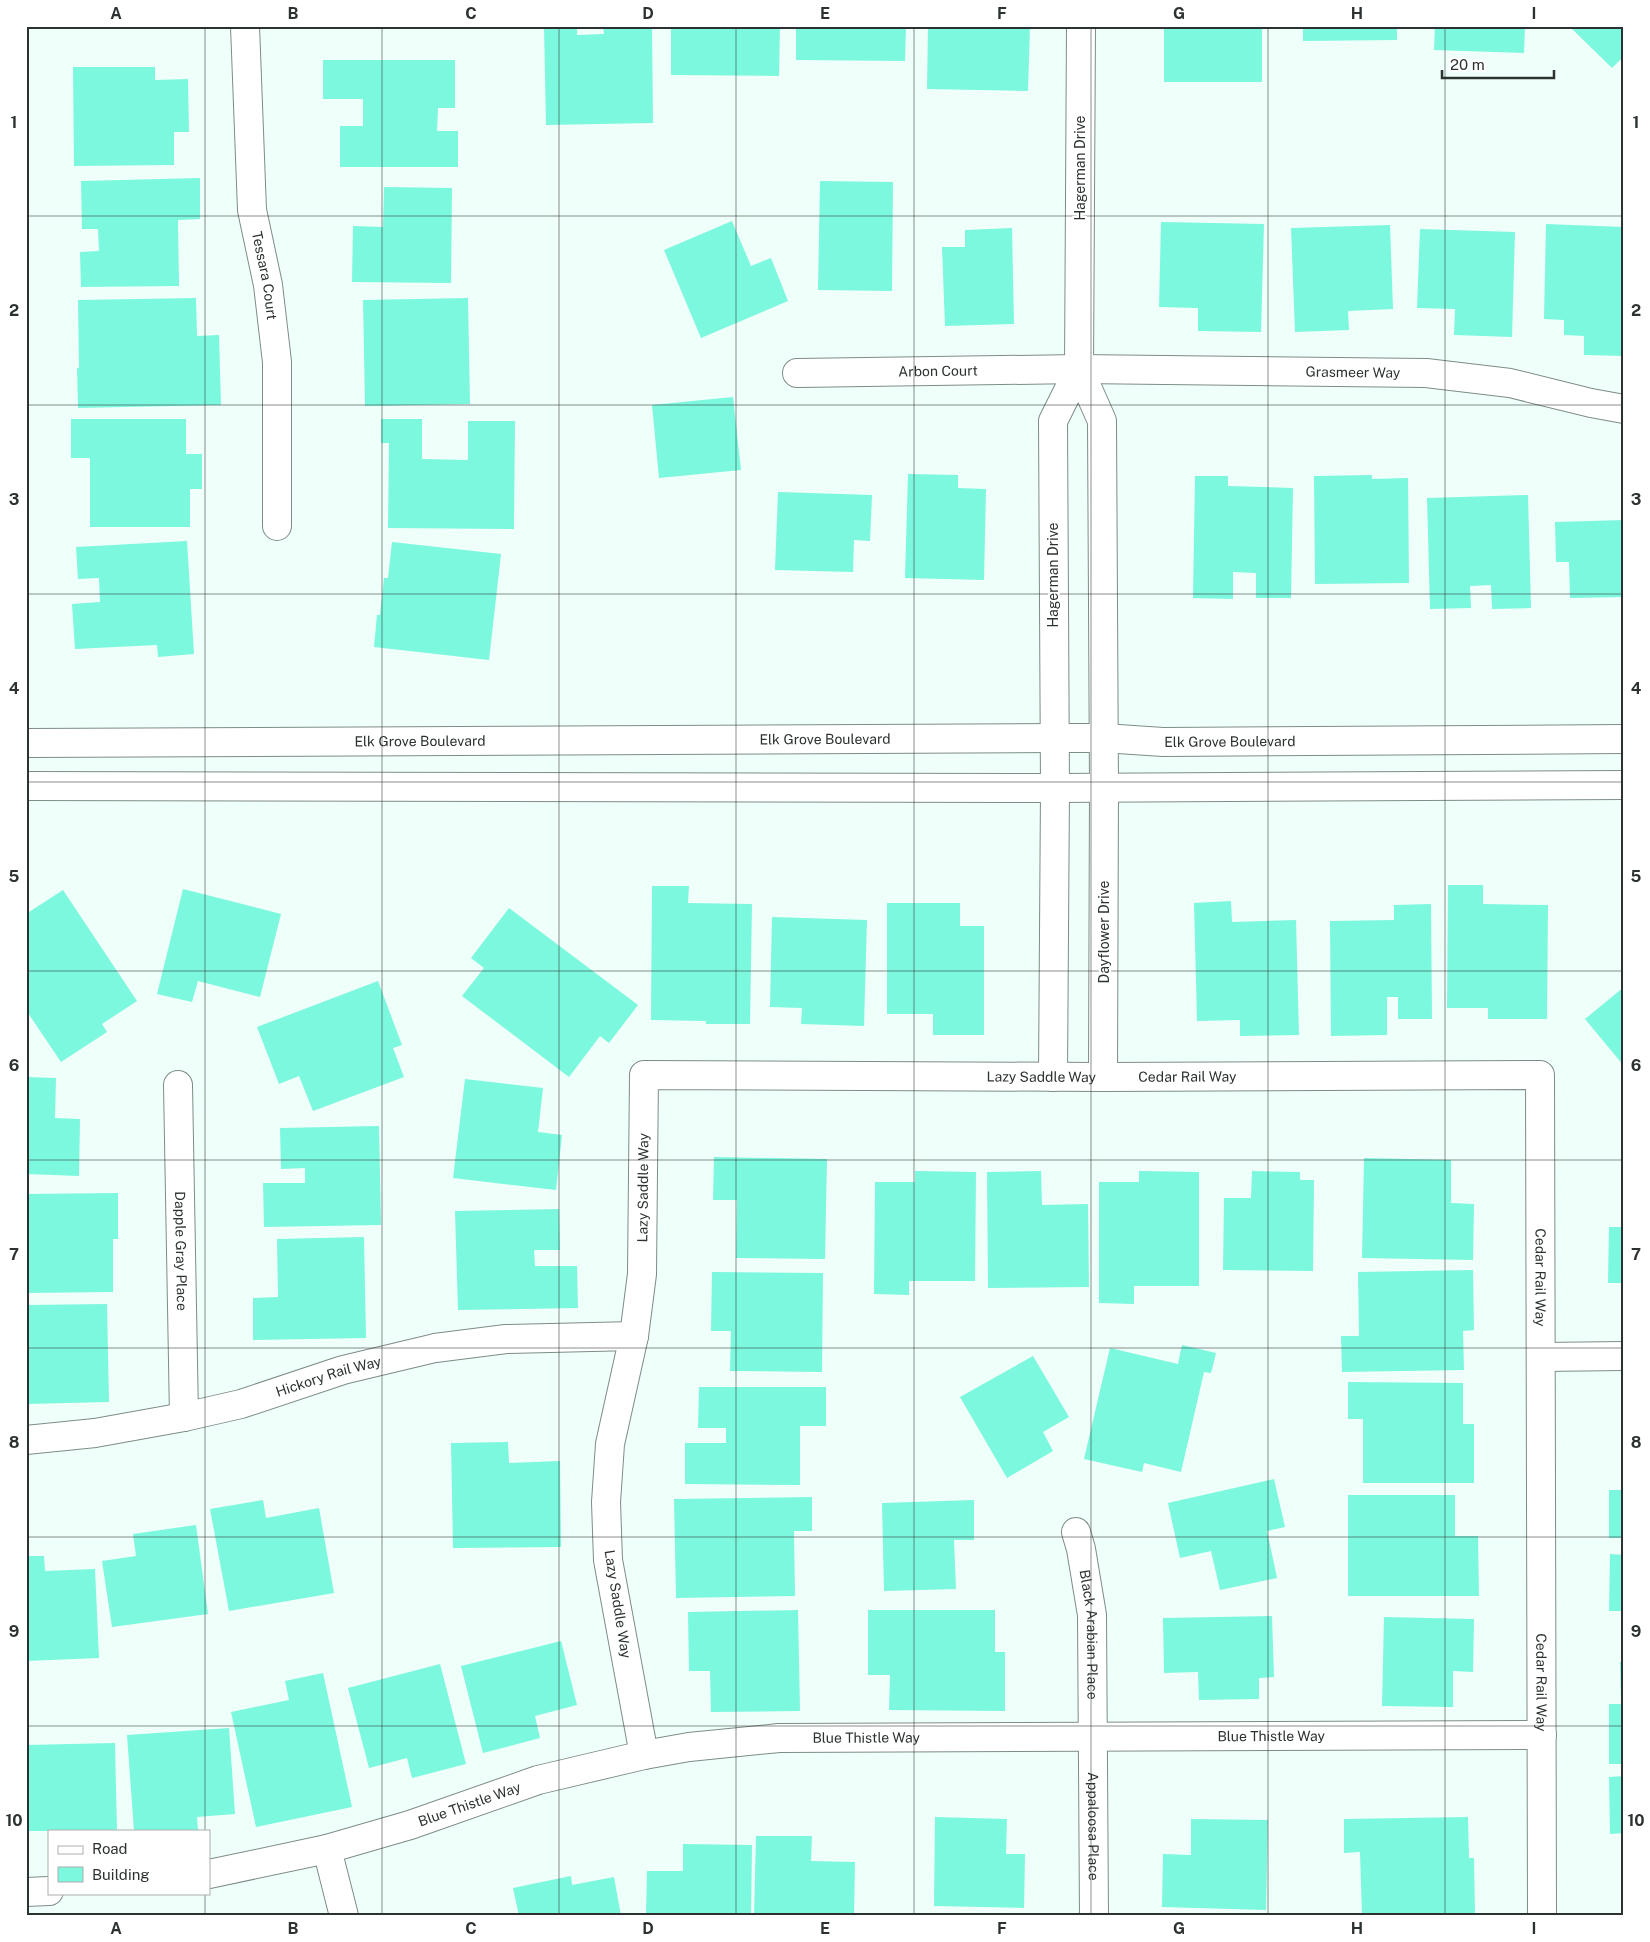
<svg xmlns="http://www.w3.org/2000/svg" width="1650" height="1942" font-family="'Public Sans',sans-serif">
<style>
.building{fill:#7cf8de}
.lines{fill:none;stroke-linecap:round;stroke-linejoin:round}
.minor-casing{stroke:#7e8c88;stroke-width:30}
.secondary-casing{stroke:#7e8c88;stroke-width:30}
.minor{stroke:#fff;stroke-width:28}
.secondary{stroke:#fff;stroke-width:28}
.grid{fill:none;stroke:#2c3231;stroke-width:1;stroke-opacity:0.55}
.labels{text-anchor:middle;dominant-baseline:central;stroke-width:4.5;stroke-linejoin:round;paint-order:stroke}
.street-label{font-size:14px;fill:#2c3231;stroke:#fff}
.neatline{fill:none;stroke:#2c3231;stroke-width:2}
.grid-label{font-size:16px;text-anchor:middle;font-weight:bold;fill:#2c3231}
</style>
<rect width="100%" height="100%" fill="#effffa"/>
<!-- building -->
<path class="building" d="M544 26H577V35L604 34 603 26H652L653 123 546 125Z
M671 26H780L779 76 671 75Z
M796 26H906L905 61 796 60Z
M928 26H1030L1028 91 927 89Z
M1164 26H1262V82H1164Z
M1303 26H1397V40L1303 41Z
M1435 26H1525L1524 53 1434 50Z
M1569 26H1624V56L1612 68Z
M323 60H455V108H438L437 131H458V167H340V126H363V99H323Z
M73 67H155V80L188 79 189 132H174V165L74 166Z
M200 178V219L178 220 179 286 81 287 80 252 99 251 98 229H82L81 181Z
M820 181 893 182 892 291 818 290Z
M384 187 452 188 451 283 352 282 353 226 383 227Z
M732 221 751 266 771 258 788 301 701 338 664 250Z
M1161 222 1264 224 1261 332 1198 331V308L1159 307Z
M1546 224 1624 227V356L1584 355V336L1564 335V320L1544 319Z
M1390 225 1393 309 1348 311 1349 330 1295 332 1291 228Z
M1012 228 1014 324 945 326 942 247H965V230Z
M1420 229 1515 232 1512 337 1454 335 1455 309 1417 308Z
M196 298 197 336 219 335 221 405 78 408 77 368H79L78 300Z
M468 298 470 404 365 406 363 300Z
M733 397 741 470 659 478 652 405Z
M71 419H186V454H202V489H190V527H90V458H71Z
M381 419H422V459L468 460V421H515L514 529 388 528 389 443H381Z
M908 474 958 475V488L986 489 984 580 905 578Z
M1372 475V479L1408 478 1409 583 1315 584 1314 476Z
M1195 476H1228V486L1293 488 1291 598H1256V573L1233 572V599L1193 598Z
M778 492 872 495 870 541 854 540 853 572 775 570Z
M1528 495 1531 608 1492 609 1491 585 1470 586 1471 608 1430 609 1427 498Z
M1624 520V597L1570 598 1569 562H1556L1555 522Z
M187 541 194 654 158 657 157 645 75 649 72 604 100 602 99 578 78 579 76 547Z
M392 542 501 554 489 660 374 647 377 615H380L384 578H388Z
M1448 885H1483V904L1548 905 1547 1019H1488V1008H1447Z
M652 886H689L688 903 752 904 750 1024H706V1021L651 1020Z
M183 889 281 914 260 997 198 981 192 1002 157 994Z
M63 890 137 1001 102 1024 107 1032 61 1062 26 1010V914Z
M1231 901 1232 922 1296 920 1299 1035 1240 1036V1020L1197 1021 1194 903Z
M887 903H960V926H984V1035H933V1014H887Z
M1431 904 1432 1019H1398V997H1387V1035L1331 1036 1330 921 1394 920V905Z
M509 908 638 1005 609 1043 600 1036 569 1077 462 996 484 968 471 958Z
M772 917 867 920 864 1026 801 1024 802 1008 770 1007Z
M378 981 402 1045 393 1048 404 1077 313 1111 299 1076 279 1084 257 1027Z
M1624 987V1066L1585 1019Z
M26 1077 56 1078 55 1118 80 1119 79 1176 26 1174Z
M465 1079 543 1088 538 1132 562 1135 556 1190 453 1178Z
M379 1126 381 1225 264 1227 263 1183H305V1168L281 1169 280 1128Z
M714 1157 827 1159 825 1259 736 1258 737 1200H713Z
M1364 1158 1451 1160V1203L1474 1204 1473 1260 1362 1258Z
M915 1171 976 1172 975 1281H909V1295L874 1294 875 1182H915Z
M1041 1171 1042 1205 1088 1204 1089 1287 988 1288 987 1172Z
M1139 1171 1199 1172V1286H1134V1304L1099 1303V1182H1139Z
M1252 1171 1300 1172V1180H1314L1313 1271 1223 1270 1224 1198H1251Z
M118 1193V1239H113V1292L26 1293V1194Z
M559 1209 560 1250H534L535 1266H577L578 1308 458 1310 455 1211Z
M1609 1227H1624V1283H1608Z
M364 1237 366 1338 253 1340V1298L278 1297 277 1239Z
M1473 1270 1474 1330 1463 1331 1464 1370 1342 1372 1341 1336H1359L1358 1272Z
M712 1272 823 1273 822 1372 730 1371 731 1331H711Z
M107 1304 109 1402 26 1404V1305Z
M1182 1345 1216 1353 1211 1373 1204 1372 1181 1472 1144 1463 1142 1472 1084 1459 1110 1348 1178 1364Z
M1033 1356 1069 1417 1043 1432 1053 1451 1007 1478 960 1397Z
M1348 1382 1463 1383V1424H1474V1483H1363V1419H1348Z
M699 1387H826V1426H800V1485L685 1484V1443H726V1428H698Z
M508 1442 509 1463 560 1461 561 1547 453 1548 451 1443Z
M1274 1479 1285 1527 1267 1531 1277 1578 1220 1590 1211 1551 1180 1558 1168 1503Z
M1609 1490H1624V1538H1609Z
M1348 1495H1455V1536H1478L1479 1596H1348Z
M812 1497V1531H794L795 1596 676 1598 674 1499Z
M263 1500 266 1518 319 1508 334 1593 229 1611 210 1509Z
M974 1500V1540H954L956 1589 884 1591 882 1503Z
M196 1525 208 1614 112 1627 102 1561 136 1556 133 1534Z
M1610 1554 1624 1555V1611H1609Z
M26 1556H44L45 1571 95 1569 99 1658 26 1661Z
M798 1610 800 1711 711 1712 710 1671H689L688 1612Z
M868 1610H995V1652H1005V1711L889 1710 890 1675H868Z
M1272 1616 1274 1677 1259 1678V1699L1199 1700 1198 1672 1164 1673 1163 1618Z
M1384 1617 1474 1619 1473 1672 1453 1671V1707L1382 1706Z
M561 1641 577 1705 535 1716 540 1738 483 1753 461 1666Z
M1620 1662H1624V1764H1609V1704H1621Z
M440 1664 466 1764 412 1778 407 1758 369 1768 348 1688Z
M323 1673 352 1807 256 1827 231 1712 289 1700 285 1681Z
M229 1728 235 1814 197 1817 198 1831H134L127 1735Z
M115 1743 117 1831H26V1745Z
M1624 1776V1833L1610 1834 1609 1777Z
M935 1817 1007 1819 1006 1854H1025L1024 1908 934 1906Z
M1468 1817 1469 1858H1474L1475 1916H1362L1360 1852 1344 1853V1819Z
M1191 1819 1268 1820 1266 1910 1162 1907 1163 1854 1191 1855Z
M756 1836H812L811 1861 855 1862 854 1916H754Z
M683 1844 752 1845 751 1916H646L647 1871H683Z
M571 1876 572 1885 614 1877 621 1916H519L513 1888Z"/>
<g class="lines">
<defs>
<g id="minor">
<path id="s1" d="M245 26 252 210 268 285 277 362V526"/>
<path d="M1081 26 1079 369 1102 421 1104 787 1103 1077"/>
<path id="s2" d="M797 373 1079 369 1426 373 1510 383 1591 403 1624 409"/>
<path d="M1053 1077 1055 788 1053 421 1079 369"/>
<path id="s3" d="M178 1085 184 1417"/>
<path d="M1541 1357 1624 1356"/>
<path id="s4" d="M26 1440 95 1433 184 1417 241 1404 343 1370 435 1348 506 1339 634 1336"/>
<path id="s5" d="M1076 1532 1081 1549 1092 1615 1094 1916"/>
<path id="s6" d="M644 1755 608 1560 606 1502 610 1444 634 1336 642 1274 644 1075 1103 1077 1540 1075 1542 1916"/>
<path d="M327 1849 344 1916"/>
<path id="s7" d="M209 1874 327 1849 410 1825 538 1780 644 1755 689 1747 779 1738 1542 1735"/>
<path d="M26 1892 49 1891"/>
</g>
<g id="secondary">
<path id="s8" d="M26 743 1053 738H1103L1163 742 1624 739"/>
<path d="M26 786 1055 788 1624 785"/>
</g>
</defs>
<!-- minor casing -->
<use href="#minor" class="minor-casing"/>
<!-- secondary casing -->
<use href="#secondary" class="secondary-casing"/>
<!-- minor -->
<use href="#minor" class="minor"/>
<!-- secondary -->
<use href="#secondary" class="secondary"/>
</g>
<!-- grid -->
<path class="grid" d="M205 26V1831M382 26V1916M559 26V1916M736 26V1916M914 26V1916M1091 26V1916M1268 26V1916M1445 26V1916M26 216H1624M26 405H1624M26 594H1624M26 782H1624M26 971H1624M26 1160H1624M26 1348H1624M26 1537H1624M26 1726H1624M205 1893V1916"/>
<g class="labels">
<!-- street labels -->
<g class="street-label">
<text transform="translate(1080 168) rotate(-90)">Hagerman Drive</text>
<text stroke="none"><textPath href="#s1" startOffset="251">Tessara Court</textPath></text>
<text stroke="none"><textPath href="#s2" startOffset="141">Arbon Court</textPath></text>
<text stroke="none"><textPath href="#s2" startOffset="556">Grasmeer Way</textPath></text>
<text transform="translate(1053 575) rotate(-90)">Hagerman Drive</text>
<text stroke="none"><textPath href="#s8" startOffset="799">Elk Grove Boulevard</textPath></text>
<text stroke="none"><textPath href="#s8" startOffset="394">Elk Grove Boulevard</textPath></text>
<text stroke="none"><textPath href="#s8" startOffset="1204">Elk Grove Boulevard</textPath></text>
<text transform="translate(1104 932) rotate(-90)">Dayflower Drive</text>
<text stroke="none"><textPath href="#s6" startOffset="1084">Lazy Saddle Way</textPath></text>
<text stroke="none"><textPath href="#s6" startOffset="1230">Cedar Rail Way</textPath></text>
<text stroke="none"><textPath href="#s6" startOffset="574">Lazy Saddle Way</textPath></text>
<text stroke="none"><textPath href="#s3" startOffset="166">Dapple Gray Place</textPath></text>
<text stroke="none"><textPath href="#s6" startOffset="1785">Cedar Rail Way</textPath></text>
<text stroke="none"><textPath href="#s4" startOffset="310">Hickory Rail Way</textPath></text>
<text transform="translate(618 1604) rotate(81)">Lazy Saddle Way</text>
<text stroke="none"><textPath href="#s5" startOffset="104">Black Arabian Place</textPath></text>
<text stroke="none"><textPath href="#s6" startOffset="2190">Cedar Rail Way</textPath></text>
<text stroke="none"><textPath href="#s7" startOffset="1080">Blue Thistle Way</textPath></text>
<text stroke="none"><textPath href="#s7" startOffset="675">Blue Thistle Way</textPath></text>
<text stroke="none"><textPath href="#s7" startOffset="270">Blue Thistle Way</textPath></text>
<text stroke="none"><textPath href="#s5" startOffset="296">Appaloosa Place</textPath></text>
</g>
</g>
<!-- border -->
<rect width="1650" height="1942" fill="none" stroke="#ffffff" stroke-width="55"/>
<!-- legend -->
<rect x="48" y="1830" width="162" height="65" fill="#ffffff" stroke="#abadad"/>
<rect x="58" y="1846" width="25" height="8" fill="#ffffff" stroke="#abadad"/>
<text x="92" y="1854" font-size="15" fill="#2c3231">Road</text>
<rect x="58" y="1867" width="25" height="15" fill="#7cf8de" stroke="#abadad"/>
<text x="92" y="1880" font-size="15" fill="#2c3231">Building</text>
<!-- scale -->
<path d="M1442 70v8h112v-8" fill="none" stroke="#2c3231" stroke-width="2.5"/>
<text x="1450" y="70" font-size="15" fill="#2c3231" stroke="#ffffff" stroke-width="4" paint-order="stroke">20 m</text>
<rect x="28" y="28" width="1594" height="1886" class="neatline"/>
<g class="grid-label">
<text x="116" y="19">A</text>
<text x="293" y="19">B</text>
<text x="471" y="19">C</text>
<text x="648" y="19">D</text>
<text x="825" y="19">E</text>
<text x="1002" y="19">F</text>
<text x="1179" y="19">G</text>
<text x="1357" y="19">H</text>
<text x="1534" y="19">I</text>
<text x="14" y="128">1</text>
<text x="1636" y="128">1</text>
<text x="14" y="316">2</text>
<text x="1636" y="316">2</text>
<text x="14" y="505">3</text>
<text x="1636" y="505">3</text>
<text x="14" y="694">4</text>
<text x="1636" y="694">4</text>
<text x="14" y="882">5</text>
<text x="1636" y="882">5</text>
<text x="14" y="1071">6</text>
<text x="1636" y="1071">6</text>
<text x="14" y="1260">7</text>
<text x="1636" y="1260">7</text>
<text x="14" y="1448">8</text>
<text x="1636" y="1448">8</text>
<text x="14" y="1637">9</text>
<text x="1636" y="1637">9</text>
<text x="14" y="1826">10</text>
<text x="1636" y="1826">10</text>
<text x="116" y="1934">A</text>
<text x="293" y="1934">B</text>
<text x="471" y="1934">C</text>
<text x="648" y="1934">D</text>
<text x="825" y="1934">E</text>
<text x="1002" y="1934">F</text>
<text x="1179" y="1934">G</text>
<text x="1357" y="1934">H</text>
<text x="1534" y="1934">I</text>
</g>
</svg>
